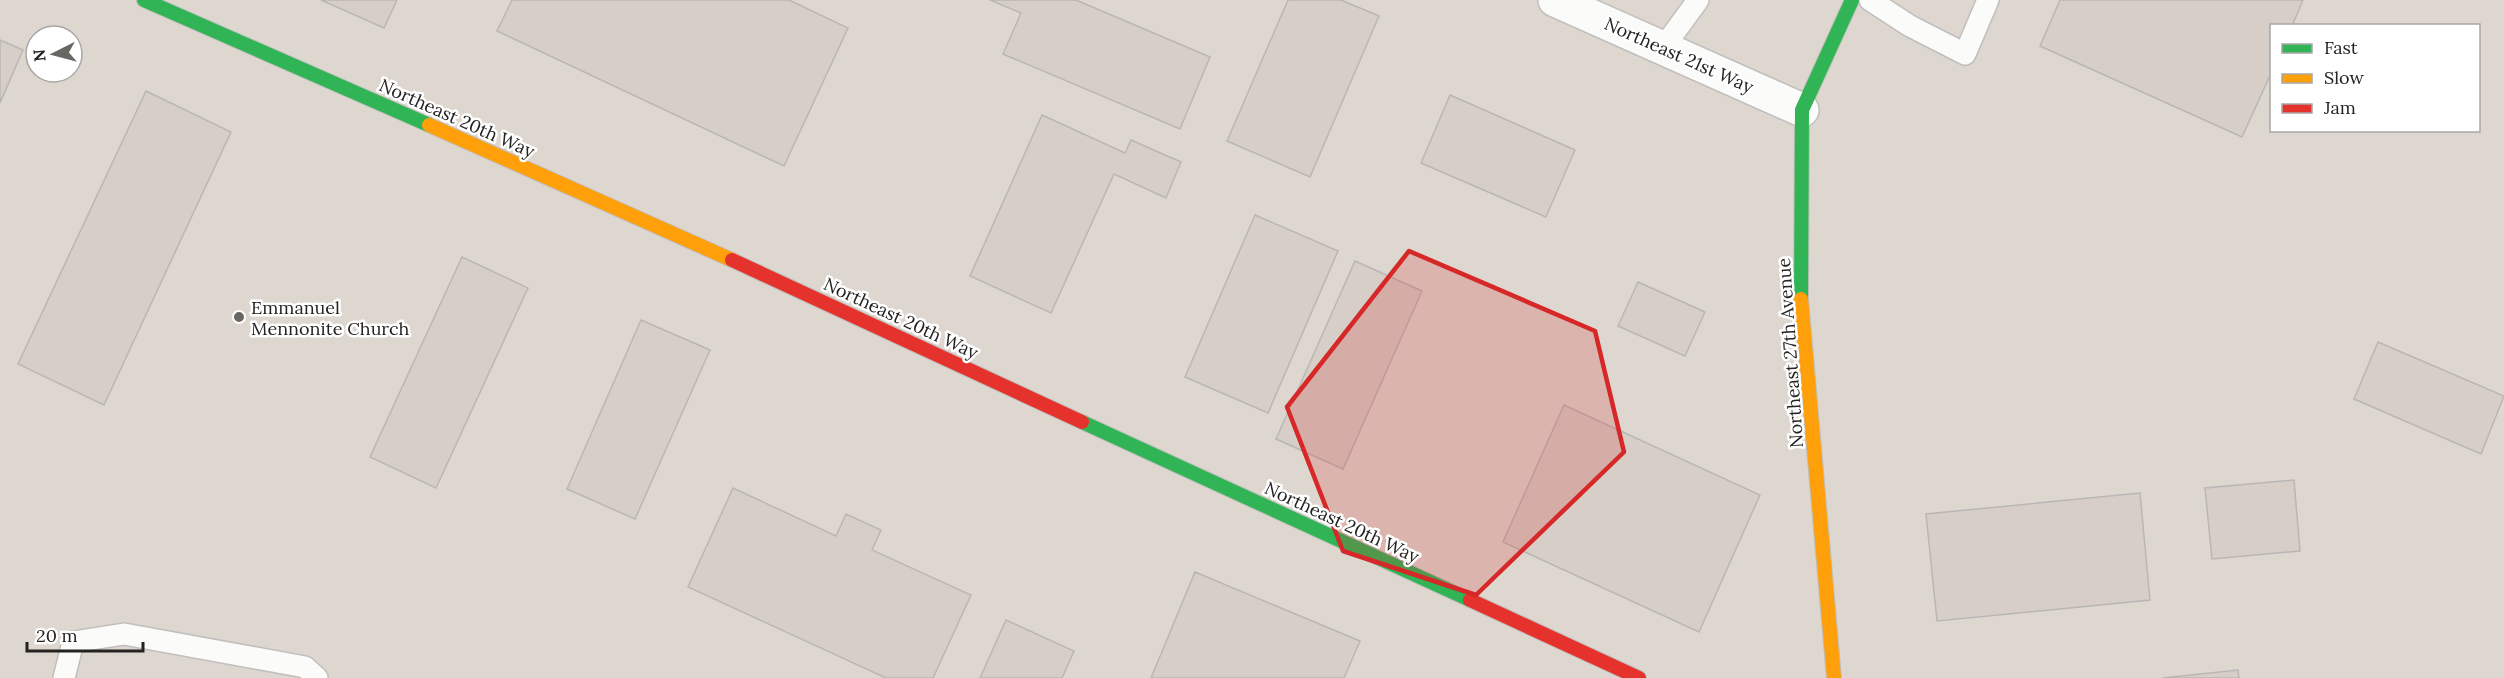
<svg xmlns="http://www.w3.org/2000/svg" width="2504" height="678" font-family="Lora,serif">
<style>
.built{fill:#ded7d0;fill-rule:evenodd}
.building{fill:#d6cec7;stroke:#b9b7b5;stroke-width:1.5}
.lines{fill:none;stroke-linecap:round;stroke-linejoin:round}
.lane-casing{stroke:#c1bfbd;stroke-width:24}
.street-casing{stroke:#c1bfbd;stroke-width:36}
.fast-casing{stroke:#c1bfbd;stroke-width:16}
.slow-casing{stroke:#c1bfbd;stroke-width:16}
.jam-casing{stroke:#c1bfbd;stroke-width:16}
.lane{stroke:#fbfbfa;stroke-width:21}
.street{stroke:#fbfbfa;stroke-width:33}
.fast{stroke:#30b455;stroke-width:14}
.slow{stroke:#ff9f0a;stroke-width:14}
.jam{stroke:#e5322d;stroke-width:14}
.marked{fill:#d62828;fill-opacity:0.2;stroke:#d62828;stroke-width:4.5;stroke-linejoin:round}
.poi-dot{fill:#696764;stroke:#fff;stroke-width:2}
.labels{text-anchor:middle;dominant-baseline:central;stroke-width:5;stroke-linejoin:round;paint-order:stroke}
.street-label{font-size:18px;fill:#252321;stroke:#fff}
.poi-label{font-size:18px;fill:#252321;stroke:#fff;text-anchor:start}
</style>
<rect width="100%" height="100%" fill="#e7e4e1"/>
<!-- built -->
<path class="built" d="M0 0H2504V678H0ZM2272 26H2478V130H2272ZM36 36H72V72H36Z"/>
<!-- building -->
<path class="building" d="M321 0H397L384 28Z
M512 0H789L848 28 784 166 497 31Z
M990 0H1076L1210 57 1180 129 1003 54 1021 13Z
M1288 0H1341L1379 16 1310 177 1227 141Z
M2060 0H2303L2292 26H2272V71L2242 137 2040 46Z
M0 40 23 50 0 103Z
M146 91 231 132 104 405 18 364Z
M1450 95 1575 150 1546 217 1421 163Z
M1042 115 1125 153 1131 140 1181 162 1166 198 1114 174 1051 313 970 276Z
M1255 215 1338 251 1268 413 1185 377Z
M462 257 528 288 436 488 370 457Z
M1355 261 1422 291 1343 469 1276 439Z
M1638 282 1705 312 1685 356 1618 326Z
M641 320 710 350 635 519 567 489Z
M2378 342 2504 396 2481 454 2354 399Z
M1564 405 1760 495 1699 632 1503 542Z
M2294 480 2300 551 2212 559 2205 488Z
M733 488 836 536 846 514 881 530 872 550 971 595 933 678H886L688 587Z
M2140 493 2150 600 1937 621 1926 514Z
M1195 572 1360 641 1344 678H1151Z
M1006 620 1074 651 1062 678H980Z
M2238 670 2239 678H2162Z"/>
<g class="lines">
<defs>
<path id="lane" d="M1870 0 1910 26 1965 54 1988 0
M1663 48 1698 0
M64 678 73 642 124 634 305 667 317 678"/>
<path id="street" d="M1555 0 1802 110"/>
<path id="fast" d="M144 0 429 125
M1801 299 1802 110 1852 0
M1082 422 1470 600"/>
<path id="slow" d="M429 125 732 260
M1801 299 1834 678"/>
<path id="jam" d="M732 260 1082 422
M1470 600 1639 678"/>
</defs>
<!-- lane casing -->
<use href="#lane" class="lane-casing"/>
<!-- street casing -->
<use href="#street" class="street-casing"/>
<!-- fast casing -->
<use href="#fast" class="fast-casing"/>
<!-- slow casing -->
<use href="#slow" class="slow-casing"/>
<!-- jam casing -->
<use href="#jam" class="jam-casing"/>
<!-- lane -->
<use href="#lane" class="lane"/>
<!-- street -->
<use href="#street" class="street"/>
<!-- fast -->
<use href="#fast" class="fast"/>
<!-- slow -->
<use href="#slow" class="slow"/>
<!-- jam -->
<use href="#jam" class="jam"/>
</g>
<!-- marked area -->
<path class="marked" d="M1409 251 1595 331 1624 452 1476 595 1343 551 1287 407Z"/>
<!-- markers -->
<circle class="poi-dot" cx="239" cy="317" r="6"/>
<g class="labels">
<!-- street labels -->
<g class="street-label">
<text transform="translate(1679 55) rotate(24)">Northeast 21st Way</text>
<text transform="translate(457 118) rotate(24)">Northeast 20th Way</text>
<text transform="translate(901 318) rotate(25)">Northeast 20th Way</text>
<text transform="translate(1790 353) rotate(-94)">Northeast 27th Avenue</text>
<text transform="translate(1342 522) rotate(25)">Northeast 20th Way</text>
</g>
<!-- poi labels -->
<g class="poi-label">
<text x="251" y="307">Emmanuel<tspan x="251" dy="21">Mennonite Church</tspan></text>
</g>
</g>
<!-- legend -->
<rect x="2270" y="24" width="210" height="108" fill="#ffffff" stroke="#a8a7a6" stroke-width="1.5"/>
<rect x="2282" y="44" width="30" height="9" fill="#30b455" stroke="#a8a7a6" stroke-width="1.5"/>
<text x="2324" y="54" font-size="18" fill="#252321">Fast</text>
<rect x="2282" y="74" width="30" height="9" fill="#ff9f0a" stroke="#a8a7a6" stroke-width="1.5"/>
<text x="2324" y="84" font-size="18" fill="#252321">Slow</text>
<rect x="2282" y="104" width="30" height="9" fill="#e5322d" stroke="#a8a7a6" stroke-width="1.5"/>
<text x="2324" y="114" font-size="18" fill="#252321">Jam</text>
<!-- north arrow -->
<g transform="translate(54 54) rotate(264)"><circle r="28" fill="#ffffff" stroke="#a8a7a6" stroke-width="1.5"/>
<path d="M0-4.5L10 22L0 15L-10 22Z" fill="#696764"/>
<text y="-9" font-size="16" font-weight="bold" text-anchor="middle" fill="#252321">N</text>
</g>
<!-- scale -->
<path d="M27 642v9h116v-9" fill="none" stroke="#252321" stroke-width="3"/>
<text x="36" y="642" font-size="18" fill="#252321" stroke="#ffffff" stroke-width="4.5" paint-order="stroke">20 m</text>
</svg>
